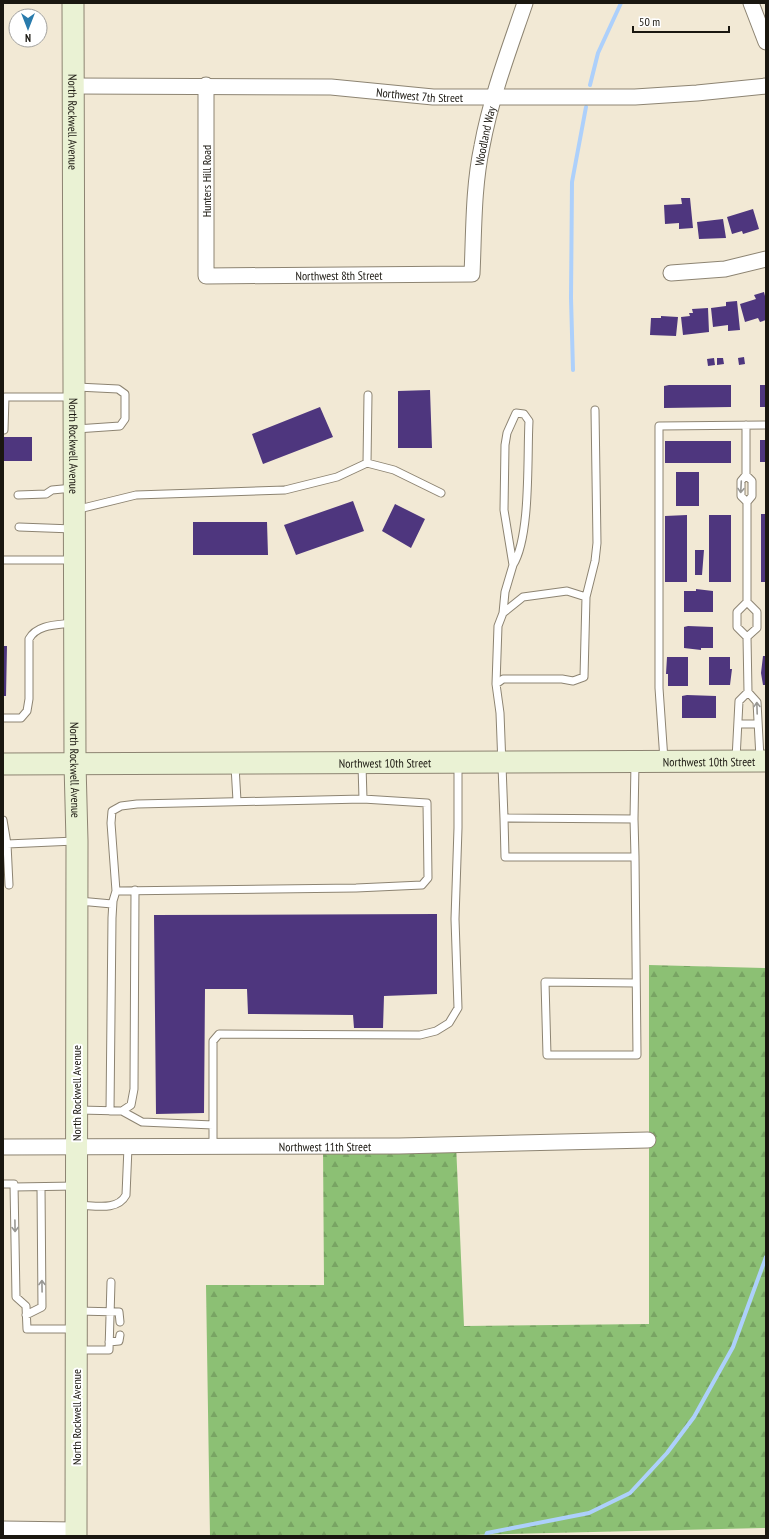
<svg xmlns="http://www.w3.org/2000/svg" width="769" height="1539" font-family="'PT Sans Narrow',sans-serif">
<style>
.forest{fill:url(#forest-firs)}
.lines{fill:none;stroke-linecap:round;stroke-linejoin:round}
.stream{stroke:#add0fb;stroke-width:4}
.building{fill:#4e367e}
.lane-casing{stroke:#8d8472;stroke-width:9}
.street-casing{stroke:#8d8472;stroke-width:17}
.secondary-casing{stroke:#8d8472;stroke-width:23}
.lane{stroke:#fff;stroke-width:7}
.street{stroke:#fff;stroke-width:15}
.secondary{stroke:#eaf2d4;stroke-width:21}
.oneway{stroke:#989793}
.labels{text-anchor:middle;dominant-baseline:central;stroke-width:4;stroke-linejoin:round;paint-order:stroke}
.street-label{font-size:12px;fill:#1a1710;stroke:#fff}
</style>
<defs>
<pattern id="forest-firs" width="22" height="20" patternUnits="userSpaceOnUse"><rect width="22" height="20" fill="#8cc074"/><path d="M5 1l3.5 6h-7zM16 11l3.5 6h-7z" fill="#78a463"/></pattern>
</defs>
<rect width="100%" height="100%" fill="#f2e9d5"/>
<!-- forest -->
<path class="forest" d="M649 965 766 968V1528L420 1536H210L206 1285H324L323 1146 456 1144 464 1326 649 1324Z"/>
<g class="lines">
<!-- stream -->
<path class="stream" d="M590 85 598 53 621 3
M573 370 571 298 572 182 586 107
M486 1536 487 1533 589 1513 630 1493 667 1453 694 1417 733 1347 766 1257"/>
</g>
<!-- building -->
<path class="building" d="M681 198H690L693 228 679 229V223L665 224 664 205 682 204Z
M753 209 759 229 743 234 742 231 732 234 727 217Z
M723 219 726 238 699 239 697 222Z
M764 292 766 300V320L760 322 758 318 745 322 740 304 756 299 754 295Z
M737 301 740 330 728 331V325L713 327 711 308 726 306V302Z
M708 308 709 332 683 335 681 317 690 316 689 313H693L692 309Z
M661 316 678 317 676 336 650 335 651 318H661Z
M744 357 745 364 739 365 738 358Z
M714 358 715 365 708 366 707 359Z
M717 358H723L724 364 717 365Z
M669 385H731V407L664 408V386Z
M760 385H766V407H760Z
M430 390 432 448H398V391Z
M320 407 333 437 263 464 252 434Z
M3 437H32V461H3Z
M760 440H766V462H760Z
M665 441H731V463H665Z
M676 472H699V506H676Z
M353 501 364 531 296 555 284 525Z
M395 504 425 519 411 548 382 531Z
M761 514H766V582H761Z
M687 515V582H665V516Z
M709 515H731V582H709Z
M193 522H267L268 555H193Z
M695 550H704L702 575H695Z
M696 589 713 591V612H684V591H696Z
M688 626 713 627V648H701V650L684 648V627Z
M3 646H7L6 696H3Z
M763 656H766V685H763L761 673Z
M667 657H688V686H668V674H666Z
M709 657H730V669H732L730 685H709Z
M687 695 716 696V718H682V696Z
M437 914V994L384 996 383 1028H354L353 1015 248 1014 247 989H205L204 1113 156 1114 154 915Z"/>
<g class="lines">
<defs>
<path id="lane" d="M746 425V475
M76 429 120 426 125 419V394L118 389 77 387
M4 430 5 397H72
M367 463 394 470 441 493
M18 495 46 494 52 490 73 488
M747 502 741 496V481L746 475 752 481V496L747 502V602
M75 510 136 495 285 490 337 477 367 463 368 395
M19 527 73 529
M3 560H73
M503 613 505 592 513 565 504 510 505 445 507 433 516 413 524 414 529 421C527 457 531 536 513 565
M747 637 757 628V612L747 602 737 612V627L747 637 748 692
M496 684 498 626 503 613 523 597 567 591 586 597
M3 718H21L27 711 29 699V639C37 624 58 625 73 623
M739 724H757
M736 759 739 701 748 692 757 702 760 758
M664 760 659 688V426L766 425
M362 765 363 799 427 803 428 878 422 885 356 888 116 891 111 823 112 811 121 806 137 804 363 799
M235 766 237 801
M504 818 505 857H635L634 819 504 818 500 713 496 684 503 679H562L573 681 584 677 586 597 595 561 597 543 595 410
M634 819 635 763
M3 820 7 844 9 885
M7 844 75 841
M635 857 637 1055H547L545 982 636 983
M79 901 112 904
M79 1110 122 1111 131 1105 134 1089 135 890
M110 1111 112 918 113 901 116 891
M122 1111 142 1122 213 1125
M213 1147V1041L219 1034 420 1035 436 1031 449 1023 458 1008 455 919 458 828V765
M3 1184H14L16 1297 26 1306 27 1329H75
M14 1187 76 1186
M77 1205C93 1205 117 1212 126 1195L128 1147
M78 1311 119 1312 120 1322
M26 1315 42 1307 41 1187
M109 1342 119 1341 120 1335
M78 1350H109L111 1282"/>
<g id="street">
<path d="M751 3 766 42"/>
<path id="s1" d="M206 85V276L472 274C474 232 473 188 482 146 491 97 509 50 525 3"/>
<path id="s2" d="M73 86 331 87 433 97H635L697 93 766 86"/>
<path d="M671 273 725 269 766 259"/>
<path id="s3" d="M3 1147 399 1146 648 1140"/>
<path d="M3 1529 75 1530"/>
</g>
<g id="secondary">
<path id="s4" d="M73 3 75 764 77 841 76 1536"/>
<path id="s5" d="M3 764 766 761"/>
</g>
</defs>
<!-- lane casing -->
<use href="#lane" class="lane-casing"/>
<!-- street casing -->
<use href="#street" class="street-casing"/>
<!-- secondary casing -->
<use href="#secondary" class="secondary-casing"/>
<!-- lane -->
<use href="#lane" class="lane"/>
<!-- street -->
<use href="#street" class="street"/>
<!-- secondary -->
<use href="#secondary" class="secondary"/>
</g>
<!-- one-way arrows -->
<defs><path id="oneway-shaft" d="M-6 0H5M1.5-3L5.5 0L1.5 3" fill="none" stroke-width="1.6" stroke-linecap="round" stroke-linejoin="round"/></defs>
<g class="oneway">
<use href="#oneway-shaft" transform="translate(741 487) rotate(93)"/>
<use href="#oneway-shaft" transform="translate(757 708) rotate(-92)"/>
<use href="#oneway-shaft" transform="translate(15 1226) rotate(89)"/>
<use href="#oneway-shaft" transform="translate(42 1286) rotate(-91)"/>
</g>
<g class="labels">
<!-- street labels -->
<g class="street-label">
<text stroke="none"><textPath href="#s2" startOffset="347">Northwest 7th Street</textPath></text>
<text stroke="none"><textPath href="#s4" startOffset="119">North Rockwell Avenue</textPath></text>
<text stroke="none"><textPath href="#s1" startOffset="596">Woodland Way</textPath></text>
<text transform="translate(206 181) rotate(-90)">Hunters Hill Road</text>
<text stroke="none"><textPath href="#s1" startOffset="324">Northwest 8th Street</textPath></text>
<text stroke="none"><textPath href="#s4" startOffset="443">North Rockwell Avenue</textPath></text>
<text stroke="none"><textPath href="#s5" startOffset="706">Northwest 10th Street</textPath></text>
<text stroke="none"><textPath href="#s5" startOffset="382">Northwest 10th Street</textPath></text>
<text stroke="none"><textPath href="#s4" startOffset="767">North Rockwell Avenue</textPath></text>
<text transform="translate(76 1093) rotate(-90)">North Rockwell Avenue</text>
<text stroke="none"><textPath href="#s3" startOffset="322">Northwest 11th Street</textPath></text>
<text transform="translate(76 1417) rotate(-90)">North Rockwell Avenue</text>
</g>
</g>
<!-- border -->
<rect width="769" height="1539" fill="none" stroke="#1a1710" stroke-width="8"/>
<!-- north arrow -->
<g transform="translate(28 28) rotate(180)"><circle r="19" fill="#ffffff" stroke="#a3a29f"/>
<path d="M0-3L7 15L0 10L-7 15Z" fill="#297bac"/>
<text y="-6" font-size="11" font-weight="bold" text-anchor="middle" fill="#1a1710">N</text>
</g>
<!-- scale -->
<path d="M633 26v6h96v-6" fill="none" stroke="#1a1710" stroke-width="2"/>
<text x="639" y="26" font-size="12" fill="#1a1710" stroke="#ffffff" stroke-width="3" paint-order="stroke">50 m</text>
</svg>
